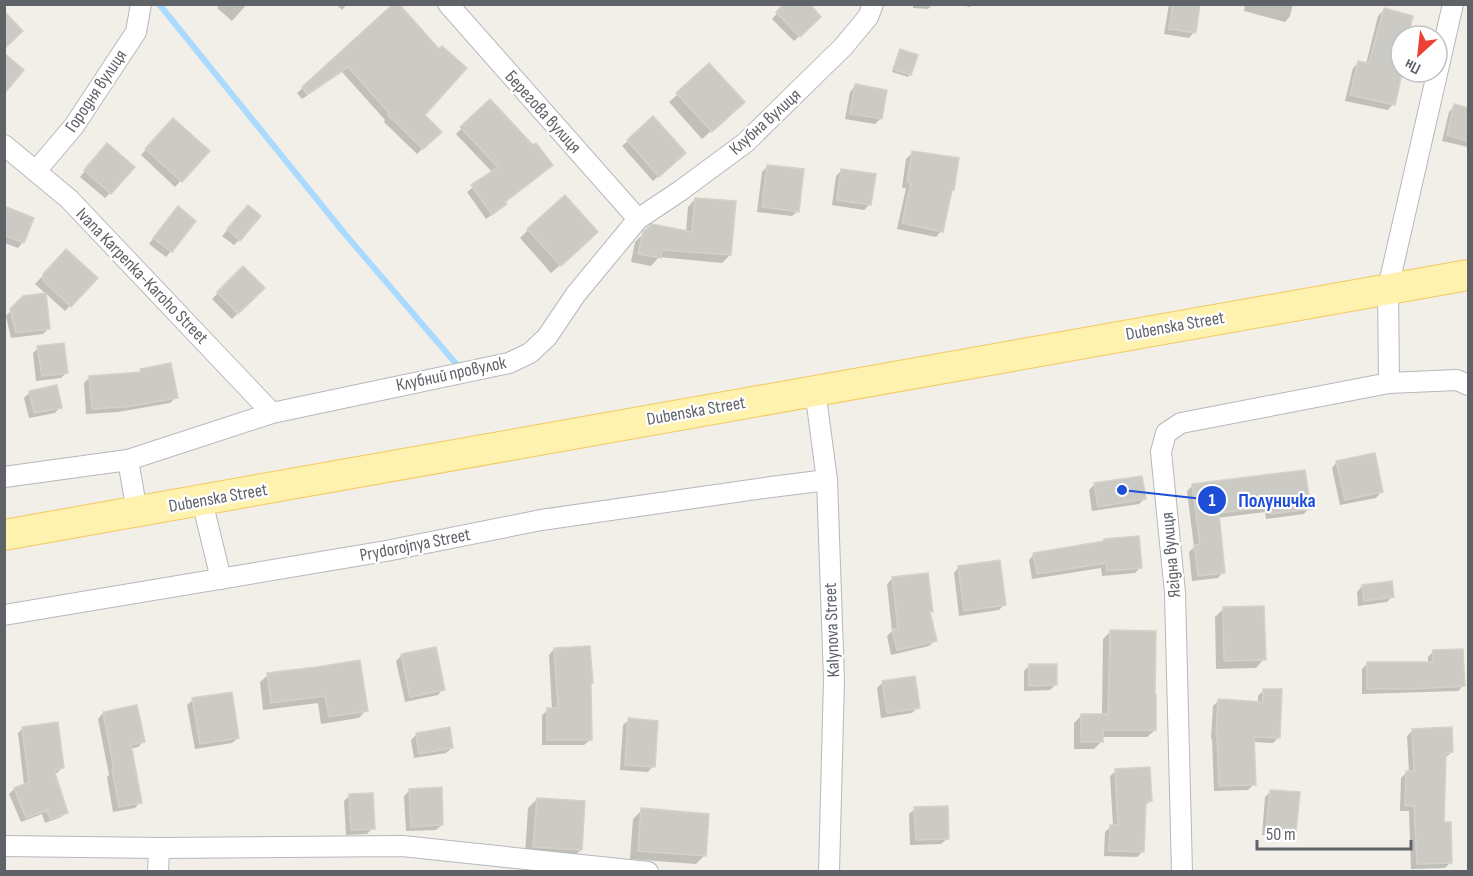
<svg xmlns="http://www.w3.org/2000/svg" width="1473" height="876" font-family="'Sofia Sans Condensed',sans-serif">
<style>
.shadow{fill:#0003}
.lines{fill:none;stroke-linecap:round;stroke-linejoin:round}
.stream{stroke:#aadaff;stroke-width:6}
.building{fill:#cccac5;stroke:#d6d1c6;stroke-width:1.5}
.street-casing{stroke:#b5b8bc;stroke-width:22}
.primary-casing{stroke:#f2c960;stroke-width:32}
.street{stroke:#fff;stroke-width:20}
.primary{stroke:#fff2af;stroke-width:30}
.labels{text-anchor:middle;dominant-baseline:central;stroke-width:4.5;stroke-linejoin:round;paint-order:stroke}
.street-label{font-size:18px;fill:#5f6368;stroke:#fff}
.leader{fill:none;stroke:#1d4ed8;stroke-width:2}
.callout-dot{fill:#1d4ed8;stroke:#fff;stroke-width:2}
.mark-label{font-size:18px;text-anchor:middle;font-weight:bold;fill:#fff}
.callout-label{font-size:20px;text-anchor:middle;font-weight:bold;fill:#1d4ed8;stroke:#fff;stroke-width:4.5;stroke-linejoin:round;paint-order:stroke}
</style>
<rect width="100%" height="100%" fill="#f1efe8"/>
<!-- shadow -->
<path class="shadow" d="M221 4H247L232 21 217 8Z
M336 4H347L342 10Z
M395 4 423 115 439 132 417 154 384 122 385 120 342 72 302 99 297 93Z
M786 4 819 17 794 41 772 19Z
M913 4H933L928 9 913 8Z
M956 4H973L970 7Z
M1169 4H1198L1194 32 1189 38 1164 34Z
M1245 4H1293L1290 16 1285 22 1244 11Z
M1384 10 1407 36H1401V58L1393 104 1388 110 1345 101 1353 68 1358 63 1366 64 1378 16Z
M900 51 910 74 908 77 892 72 898 53Z
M855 86 881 118 875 124 845 119 850 92Z
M678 94 734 111 702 139 669 102Z
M490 101 504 202 499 210 486 219 467 192 492 172 456 134Z
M1454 106 1468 109V147L1442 141 1449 112Z
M173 120 207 151 175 187 141 155Z
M628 141 678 159 653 181 622 146Z
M102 151 110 193 105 198 80 177Z
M912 153 941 231 936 237 897 229 906 188H902L906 159Z
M767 167 798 211 792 216 757 212 762 172Z
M842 170 870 204 864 210 832 205 836 176Z
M695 199 730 255 722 263 659 257 651 266 631 262 635 242 644 233 686 232 688 207Z
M4 208 23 242 18 248 4 243Z
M243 212 239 240 234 245 222 236Z
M172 214 171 251 166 257 149 244Z
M528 230 588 241 551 273 520 238Z
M66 251 96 278 65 311 35 284Z
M243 268 263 288 232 319 212 299Z
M23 297 49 328 43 334 11 338 6 316Z
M38 348 67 372 61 378 36 381 33 353Z
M141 370 176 397 170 403 118 412 86 414 84 383 90 377 137 374Z
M30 392 60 407 55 413 29 418 24 398Z
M1337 462 1381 492 1376 498 1340 505 1332 468Z
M1095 484 1144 499 1139 504 1092 511 1089 490Z
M1193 485 1309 508 1304 514 1266 519 1265 512 1217 518 1223 572 1218 578 1192 581 1189 552 1194 547 1187 491Z
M1102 543 1140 568 1135 573 1102 576 1101 568 1032 579 1029 560 1034 554Z
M959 567 1004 605 999 610 959 616 954 573Z
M893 578 931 612 929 614 935 641 929 646 891 655 887 636 892 631 887 584Z
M1362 586 1392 597 1387 602 1358 606 1357 592Z
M1224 608 1264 659 1256 668 1216 669 1215 617Z
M1110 632 1155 730 1147 737H1101V742L1094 749H1074V723L1081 716 1102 715 1103 639Z
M435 648 443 689 438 695 405 702 396 661 401 656Z
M554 649 590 740 584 745H542V715L548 710H552L549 655Z
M1434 651 1463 686 1458 691 1362 694V669L1368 663H1428V657Z
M1030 665 1055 685 1050 690 1024 691V671Z
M268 675 366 710 359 718 321 724 318 703 263 710 260 682Z
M883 682 918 707 912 713 881 718 877 688Z
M1264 690 1279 737 1273 743 1253 742 1254 784 1248 790 1214 791 1212 739H1211L1213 706 1219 700 1258 703V696Z
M193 700 238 738 232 743 195 749 187 705Z
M103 713 143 742 138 747 130 749 140 802 135 808 113 812 107 777 109 775 98 719Z
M629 720 653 766 648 772 620 770 623 725Z
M23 728 62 768 57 773H54L67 812 61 817 45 823 42 814 21 822 9 794 14 789 24 785 18 733Z
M1412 731 1452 752 1446 757H1444L1443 823 1451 862 1445 868 1411 869 1409 811H1400L1401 778 1407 772H1409L1407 736Z
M417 734 452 748 446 753 414 758 411 740Z
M1116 771 1150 801 1145 806 1142 852 1137 857 1104 856 1105 832 1111 826H1113L1110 776Z
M410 790 442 825 436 830 406 831 404 796Z
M1270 792 1295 832 1289 837 1262 835 1265 797Z
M350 795 373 828 367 834 346 835 344 801Z
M537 799 581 850 572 858 525 855 528 808Z
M915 809 947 839 941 844 910 845 909 814Z
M642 810 704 856 696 864 630 859 633 819Z"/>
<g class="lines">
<!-- stream -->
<path class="stream" d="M159 4 345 234 458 366"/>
</g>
<!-- building -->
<path class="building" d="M393 4H399L439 49 442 46 467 68 425 115 442 132 423 149 388 115 390 114 348 67 307 94 302 87Z
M784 4H810L821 17 800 37 776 12Z
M1173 4H1200L1196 33 1169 29Z
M1384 8 1413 16 1408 36H1401V78L1395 105 1350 95 1358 61 1369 63Z
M4 11 23 31 4 49Z
M900 49 918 55 911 75 893 69Z
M4 53 24 70 4 94Z
M709 63 745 102 712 132 676 93Z
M855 84 887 90 882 119 850 114Z
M490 99 533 145 536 143 553 165 505 202 507 204 492 215 471 185 498 167 460 127Z
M1454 104 1468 108V141L1447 135Z
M653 116 686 153 659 177 627 140Z
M173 118 210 151 182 182 145 149Z
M107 143 135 167 111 194 84 170Z
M912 151 959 158 954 190H952L943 232 902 223 911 183 907 182Z
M767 165 804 169 799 212 762 207Z
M841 169 876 174 871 205 837 200Z
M565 195 598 232 561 266 527 229Z
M695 198 736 201 731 255 662 250 661 258 638 254 643 232 652 224 692 232Z
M248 205 261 216 240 241 227 229Z
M4 206 34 218 24 243 4 235Z
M178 206 196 221 172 252 153 238Z
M66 249 98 278 71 307 43 280V274Z
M243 266 265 288 238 314 217 292Z
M46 293 50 329 16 333 10 309 23 296Z
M64 343 68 373 42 376 37 346Z
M171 363 178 398 125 407 92 409 89 376 141 372 140 369Z
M57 385 62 408 34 413 29 391Z
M1375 453 1383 492 1345 500 1336 461Z
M1305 470 1311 509 1271 514 1270 507 1219 513 1225 573 1198 576 1194 545 1200 544 1192 484Z
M1142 476 1146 499 1098 507 1094 483Z
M1139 536 1142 568 1107 571 1106 563 1037 574 1033 553 1104 541V539Z
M1000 560 1006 605 964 611 958 566Z
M928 573 933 612H930L937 641 897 650 892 629 898 628 892 577Z
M1392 581 1394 597 1364 601 1362 585Z
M1264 606 1266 660 1224 661 1223 607Z
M1110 630 1156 631 1155 695H1156V730H1103V742H1081V714H1108Z
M590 646 593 683H591L592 740H547V708H558L554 648Z
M436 647 445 690 410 697 401 654Z
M1463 649 1465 686 1414 689H1367V662H1433V650Z
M360 660 368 711 329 717 325 696 271 703 267 673 317 667Z
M1029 664H1057V685L1029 686Z
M915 676 920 708 887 713 882 681Z
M1263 689H1282L1280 738 1254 737 1256 785 1219 786 1217 734H1216L1218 699 1263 702Z
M232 692 239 738 200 744 192 698Z
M137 705 145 742 131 745 142 803 119 807 112 770H114L103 712Z
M628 718 658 721 655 767 625 765Z
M58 722 64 768 54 770 68 813 50 819 47 810 26 818 14 788 29 782 22 727Z
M450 727 453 748 419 754 416 733Z
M1452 727 1453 752 1446 753 1444 822H1451L1452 863 1417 864 1414 806H1405L1406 771H1414L1412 729Z
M1150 767 1152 801 1146 802 1144 852 1109 851 1110 825H1118L1115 769Z
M442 787 443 825 411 827 409 789Z
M1270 790 1300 792 1296 832 1266 830Z
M373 793 375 829 351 830 349 794Z
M537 798 585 801 582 850 533 847Z
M948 806 949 839 916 840 914 807Z
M641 808 709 814 706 856 638 851Z"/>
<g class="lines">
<defs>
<path id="street" d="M448 4 638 219
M4 145 69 199 272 413
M36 171 74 126 136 32 141 4
M1389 383 1388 288 1453 4
M815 390 827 480 834 680 829 872
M128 460 137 512
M4 477 128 460 272 413 509 363 530 353 547 337 576 294 638 219 680 191 745 143 843 47 868 17 873 4
M202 501 221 579
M4 615 386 551 541 520 771 487 827 480
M4 846 159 848 402 846 648 872
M158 872 159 848
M1182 872 1175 593 1161 452 1166 433 1181 423 1389 383 1457 380 1468 385"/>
<path id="primary" d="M4 535 1468 275"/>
</defs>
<!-- street casing -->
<use href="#street" class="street-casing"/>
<!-- primary casing -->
<use href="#primary" class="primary-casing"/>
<!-- street -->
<use href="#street" class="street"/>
<!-- primary -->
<use href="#primary" class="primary"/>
</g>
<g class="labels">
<!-- street labels -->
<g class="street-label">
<text transform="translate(96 91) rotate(-56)">Городня вулиця</text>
<text transform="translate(543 112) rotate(48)">Берегова вулиця</text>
<text transform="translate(765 122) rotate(-42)">Клубна вулиця</text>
<text transform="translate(142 276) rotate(46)">Ivana Karpenka-Karoho Street</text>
<text transform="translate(1175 326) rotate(-10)">Dubenska Street</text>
<text transform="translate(451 374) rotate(-12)">Клубний провулок</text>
<text transform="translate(696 411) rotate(-10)">Dubenska Street</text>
<text transform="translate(218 498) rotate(-10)">Dubenska Street</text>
<text transform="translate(415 545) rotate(-11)">Prydorojnya Street</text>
<text transform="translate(1171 555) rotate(-95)">Ягідна вулиця</text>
<text transform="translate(832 630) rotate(-92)">Kalynova Street</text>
</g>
</g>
<!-- callouts -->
<path class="leader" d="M1122 490L1212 500"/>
<g class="callout-dot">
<circle cx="1122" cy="490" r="6"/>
<circle cx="1212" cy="500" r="15"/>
</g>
<g class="mark-label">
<text x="1212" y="506">1</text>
</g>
<g class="callout-label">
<text x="1277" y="507">Полуничка</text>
</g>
<!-- border -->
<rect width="1473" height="876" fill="none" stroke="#5f6368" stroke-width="12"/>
<!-- north arrow -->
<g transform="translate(1419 54) rotate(207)"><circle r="28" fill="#ffffff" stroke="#bfc1c3" stroke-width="1.5"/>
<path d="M0-4.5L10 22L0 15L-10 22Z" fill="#ea4335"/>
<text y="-9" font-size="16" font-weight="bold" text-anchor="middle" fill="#5f6368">Пн</text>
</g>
<!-- scale -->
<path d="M1257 840v9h154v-9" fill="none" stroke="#5f6368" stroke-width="3"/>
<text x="1266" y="840" font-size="18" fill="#5f6368" stroke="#ffffff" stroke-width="4.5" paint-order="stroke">50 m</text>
</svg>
